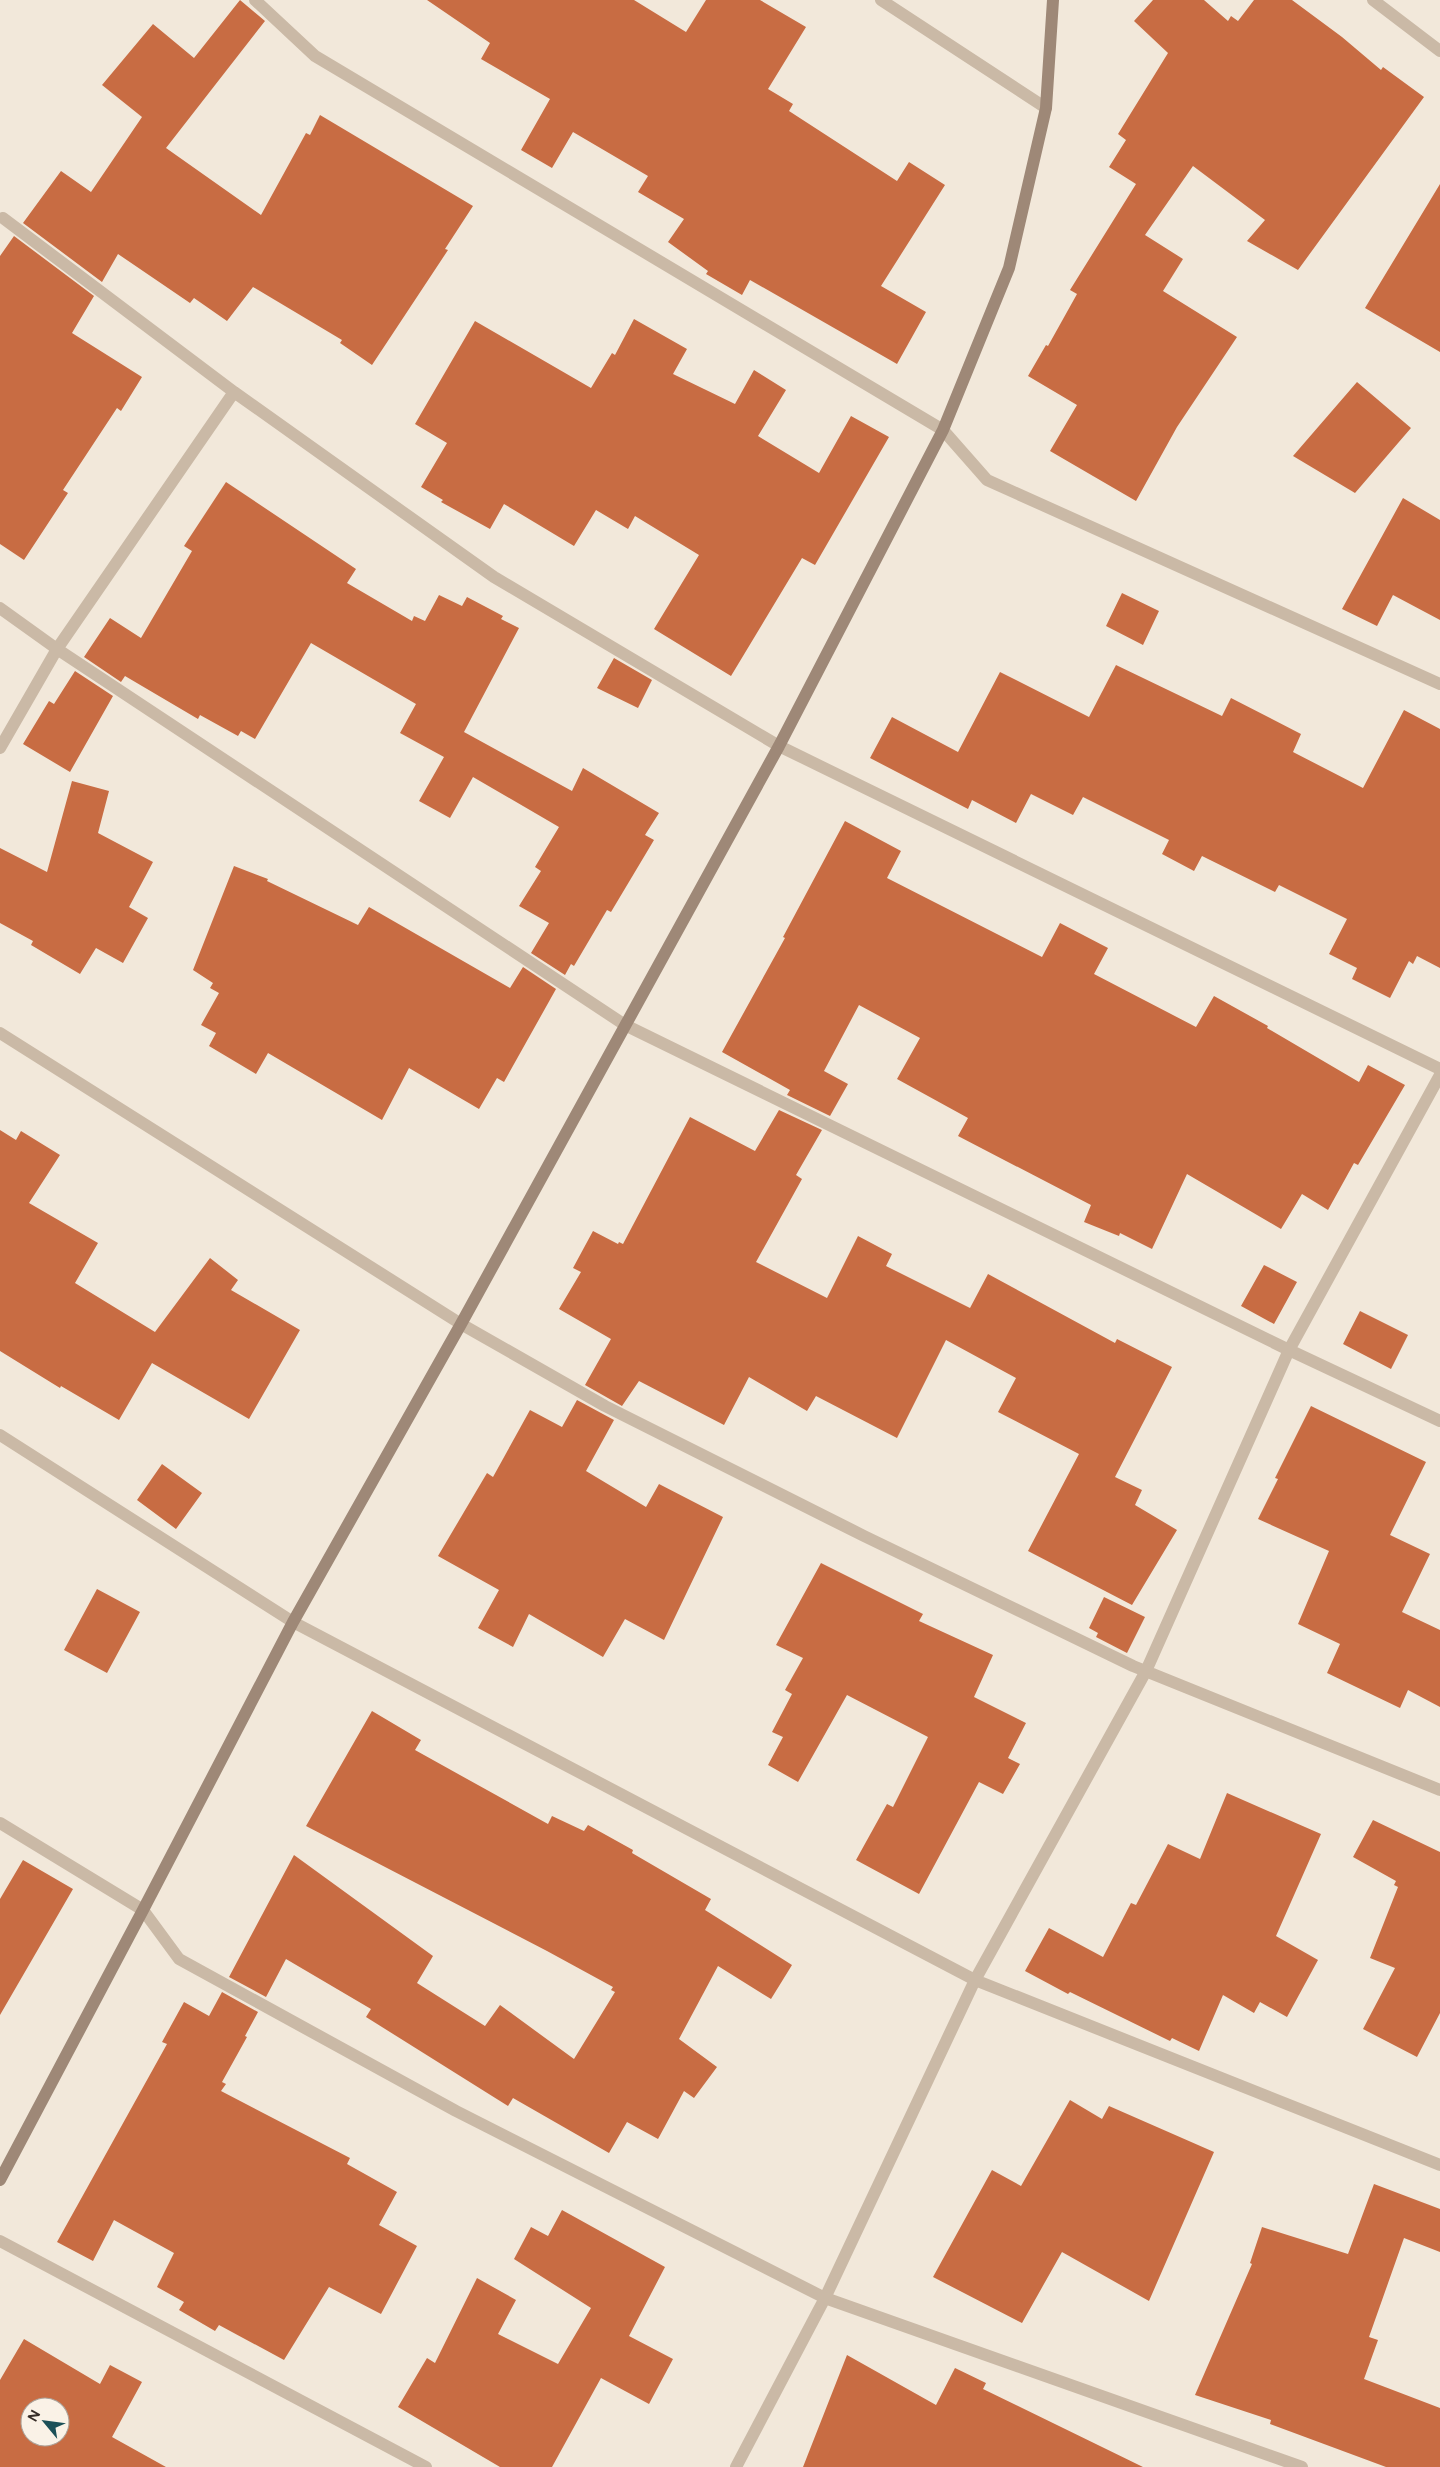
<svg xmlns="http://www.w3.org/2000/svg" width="1440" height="2467" font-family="Figtree,sans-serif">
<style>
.building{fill:#c86c43;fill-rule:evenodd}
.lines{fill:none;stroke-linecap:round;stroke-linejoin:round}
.street{stroke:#cab9a6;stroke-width:12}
.secondary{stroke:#9e8877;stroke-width:12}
</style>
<rect width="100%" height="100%" fill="#f2e8da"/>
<!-- building -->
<path class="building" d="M240 0 265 21 166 148 261 215 306 133 310 135 320 115 473 206 445 249 448 250 372 365 340 343 342 340 253 287 227 321 194 298 190 303 118 254 102 282 23 223 61 171 91 192 142 117 102 85 153 24 194 58Z
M427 0H634L686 32 706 0H760L806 27 768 89 793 104 789 111 897 181 909 162 945 185 881 286 926 312 897 364 750 280 742 295 706 274 708 271 668 242 684 219 638 192 648 176 573 132 552 168 521 150 550 99 481 59 490 43Z
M1153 0H1204L1228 21 1231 16 1238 21 1254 0H1292L1342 37 1381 70 1383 67 1424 97 1298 270 1247 241 1265 220 1193 166 1145 235 1183 259 1163 291 1237 337 1177 427 1136 501 1050 451 1077 405 1028 376 1046 345 1048 346 1077 294 1070 290 1136 184 1109 167 1126 140 1118 134 1168 53 1134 21Z
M1440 184V352L1365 308Z
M14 236 94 296 72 333 142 377 121 411 117 408 63 490 68 493 24 560 0 544V256Z
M634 319 687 349 673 374 735 404 754 370 786 390 758 436 819 473 851 416 889 437 815 565 802 558 731 676 654 629 699 555 635 516 628 529 596 510 574 546 504 504 490 529 441 502 443 500 421 487 447 443 415 424 475 321 591 388 612 353 615 355Z
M1357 382 1411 428 1355 493 1293 456Z
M226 482 356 569 347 583 412 621 414 616 425 621 439 595 462 606 467 597 503 616 501 619 519 628 464 732 572 791 583 768 659 813 645 835 654 840 611 912 607 910 574 966 571 964 565 975 531 953 549 923 519 906 541 871 535 867 559 827 473 777 450 818 419 801 444 757 400 733 416 704 311 643 255 739 241 731 238 736 200 715 198 719 125 676 121 682 84 657 110 618 141 638 192 551 184 546Z
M1403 498 1440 520V620L1393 595 1377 626 1342 609Z
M1122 593 1159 611 1143 645 1106 626Z
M614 658 652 680 638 708 597 688Z
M1116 665 1222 716 1231 698 1301 734 1293 752 1363 788 1404 710 1440 729V968L1417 956 1413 964 1409 961 1390 998 1352 979 1357 968 1329 954 1347 919 1279 885 1275 892 1202 856 1194 871 1162 854 1169 840 1083 797 1073 815 1031 794 1016 823 972 800 968 809 870 758 892 717 958 752 1000 672 1089 717Z
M75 671 113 696 70 772 23 744 49 701 54 704Z
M72 781 109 791 98 833 153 862 129 907 148 918 123 963 96 948 80 974 31 945 33 941 0 923V848L47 872Z
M845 821 901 851 887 878 1042 957 1060 923 1108 948 1094 974 1196 1027 1214 996 1268 1026 1267 1028 1359 1082 1368 1065 1405 1085 1358 1165 1354 1163 1328 1210 1302 1194 1281 1229 1187 1174 1152 1249 1120 1233 1119 1236 1084 1222 1091 1205 958 1136 968 1118 897 1079 920 1038 859 1005 824 1071 848 1084 830 1116 787 1095 790 1090 722 1052 785 938 783 937Z
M234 866 268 879 267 881 358 925 369 907 510 988 523 967 556 989 504 1082 497 1078 479 1109 409 1068 382 1120 268 1053 256 1074 209 1046 216 1033 201 1025 219 993 210 988 213 983 193 970Z
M779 1110 822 1130 796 1175 802 1179 756 1262 827 1298 858 1236 892 1254 886 1266 970 1308 988 1274 1115 1343 1117 1339 1172 1367 1115 1477 1142 1490 1135 1505 1177 1530 1132 1605 1028 1551 1079 1454 998 1412 1016 1378 946 1340 897 1438 816 1396 807 1411 749 1377 724 1425 639 1381 622 1406 585 1385 611 1339 559 1309 581 1272 573 1268 593 1231 618 1244 619 1242 623 1244 690 1117 755 1151Z
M0 1130 16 1140 21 1131 60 1155 29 1203 98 1243 75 1283 155 1332 210 1258 238 1280 231 1290 300 1330 249 1419 152 1363 119 1420 61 1386 60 1388 0 1351Z
M1264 1265 1297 1282 1274 1324 1241 1306Z
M1360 1311 1408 1335 1391 1369 1343 1344Z
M577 1400 614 1420 586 1471 646 1507 659 1484 723 1517 664 1640 625 1619 603 1657 529 1614 513 1647 478 1628 499 1590 438 1556 487 1473 493 1477 530 1410 562 1427Z
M1311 1406 1426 1462 1390 1535 1430 1554 1402 1612 1440 1630V1707L1408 1690 1400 1708 1327 1673 1340 1644 1298 1624 1329 1551 1258 1519 1278 1479 1275 1478Z
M162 1464 202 1493 176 1529 137 1500Z
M821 1563 923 1614 919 1621 993 1655 974 1697 1026 1723 1008 1758 1020 1764 1003 1794 979 1782 919 1894 856 1860 887 1804 893 1807 928 1737 847 1695 798 1782 768 1765 783 1737 772 1732 792 1694 785 1690 803 1658 776 1645Z
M97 1589 140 1612 107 1673 64 1650Z
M1104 1597 1145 1617 1127 1653 1096 1637 1098 1633 1089 1628Z
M372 1711 421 1740 415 1750 548 1824 552 1816 584 1831 588 1825 633 1850 632 1853 711 1899 705 1910 792 1965 771 1999 718 1966 679 2039 717 2067 694 2098 684 2091 658 2139 627 2122 609 2153 513 2098 508 2106 366 2017 371 2009 286 1959 266 1997 229 1977 294 1855 433 1956 417 1983 485 2026 500 2005 574 2059 615 1992 611 1990 613 1987 547 1951 306 1826Z
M1227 1793 1321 1834 1276 1936 1318 1960 1287 2017 1260 2002 1254 2013 1223 1995 1199 2051 1172 2038 1170 2041 1070 1992 1068 1994 1025 1971 1049 1928 1103 1957 1131 1903 1136 1905 1168 1844 1200 1859Z
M1373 1820 1440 1852V2013L1417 2057 1363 2029 1395 1968 1370 1958 1398 1887 1394 1885 1396 1881 1353 1857Z
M23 1860 73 1889 0 2015V1899Z
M222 1992 258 2012 245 2036 247 2037 222 2082 226 2084 221 2091 350 2158 347 2164 397 2192 379 2225 417 2246 381 2314 329 2287 284 2360 219 2325 215 2331 179 2310 184 2302 157 2287 174 2253 114 2220 93 2261 57 2242 167 2044 162 2042 184 2002 209 2016Z
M1070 2100 1102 2119 1109 2106 1214 2152 1149 2301 1062 2252 1022 2323 933 2277 992 2170 1021 2186Z
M1374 2184 1440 2209V2252L1404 2238 1369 2337 1378 2340 1364 2379 1440 2408V2467H1386L1270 2424 1271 2420 1195 2395 1252 2264 1250 2263 1262 2227 1348 2254Z
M562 2210 665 2267 629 2336 673 2359 649 2404 601 2378 552 2467H500L398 2407 427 2358 435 2363 477 2278 516 2300 498 2334 558 2364 591 2308 514 2259 531 2227 548 2236Z
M24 2339 100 2384 110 2365 142 2382 112 2437 166 2467H0V2380ZM30 2407H60V2437H30Z
M847 2355 936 2405 955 2368 986 2383 983 2389 1143 2467H803Z"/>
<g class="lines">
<!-- street -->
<path class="street" d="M255 0 315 56 943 430 987 480 1440 684
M881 0 1046 108
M1373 0 1440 51
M3 218 234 392 494 577 779 746 1440 1069
M0 608 57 649 625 1025 1289 1350 1440 1421
M0 748 57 649 234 392
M0 1033 461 1324 605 1406 864 1536 1133 1666 1440 1790
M0 1435 293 1622 975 1980 1440 2165
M0 1823 143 1910 179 1959 456 2111 825 2298 1302 2467
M0 2241 426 2467
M736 2467 825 2298 975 1980 1146 1671 1289 1350 1440 1075"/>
<!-- secondary -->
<path class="secondary" d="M0 2180 143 1910 293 1622 461 1324 779 746 943 430 1009 268 1046 108 1053 0"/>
</g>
<!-- north arrow -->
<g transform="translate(45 2422) rotate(299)"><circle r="24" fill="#faf2e7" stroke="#aca39a"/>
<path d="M0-4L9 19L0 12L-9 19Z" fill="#1c5058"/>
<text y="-8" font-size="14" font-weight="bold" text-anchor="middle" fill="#362d27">N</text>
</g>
</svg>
